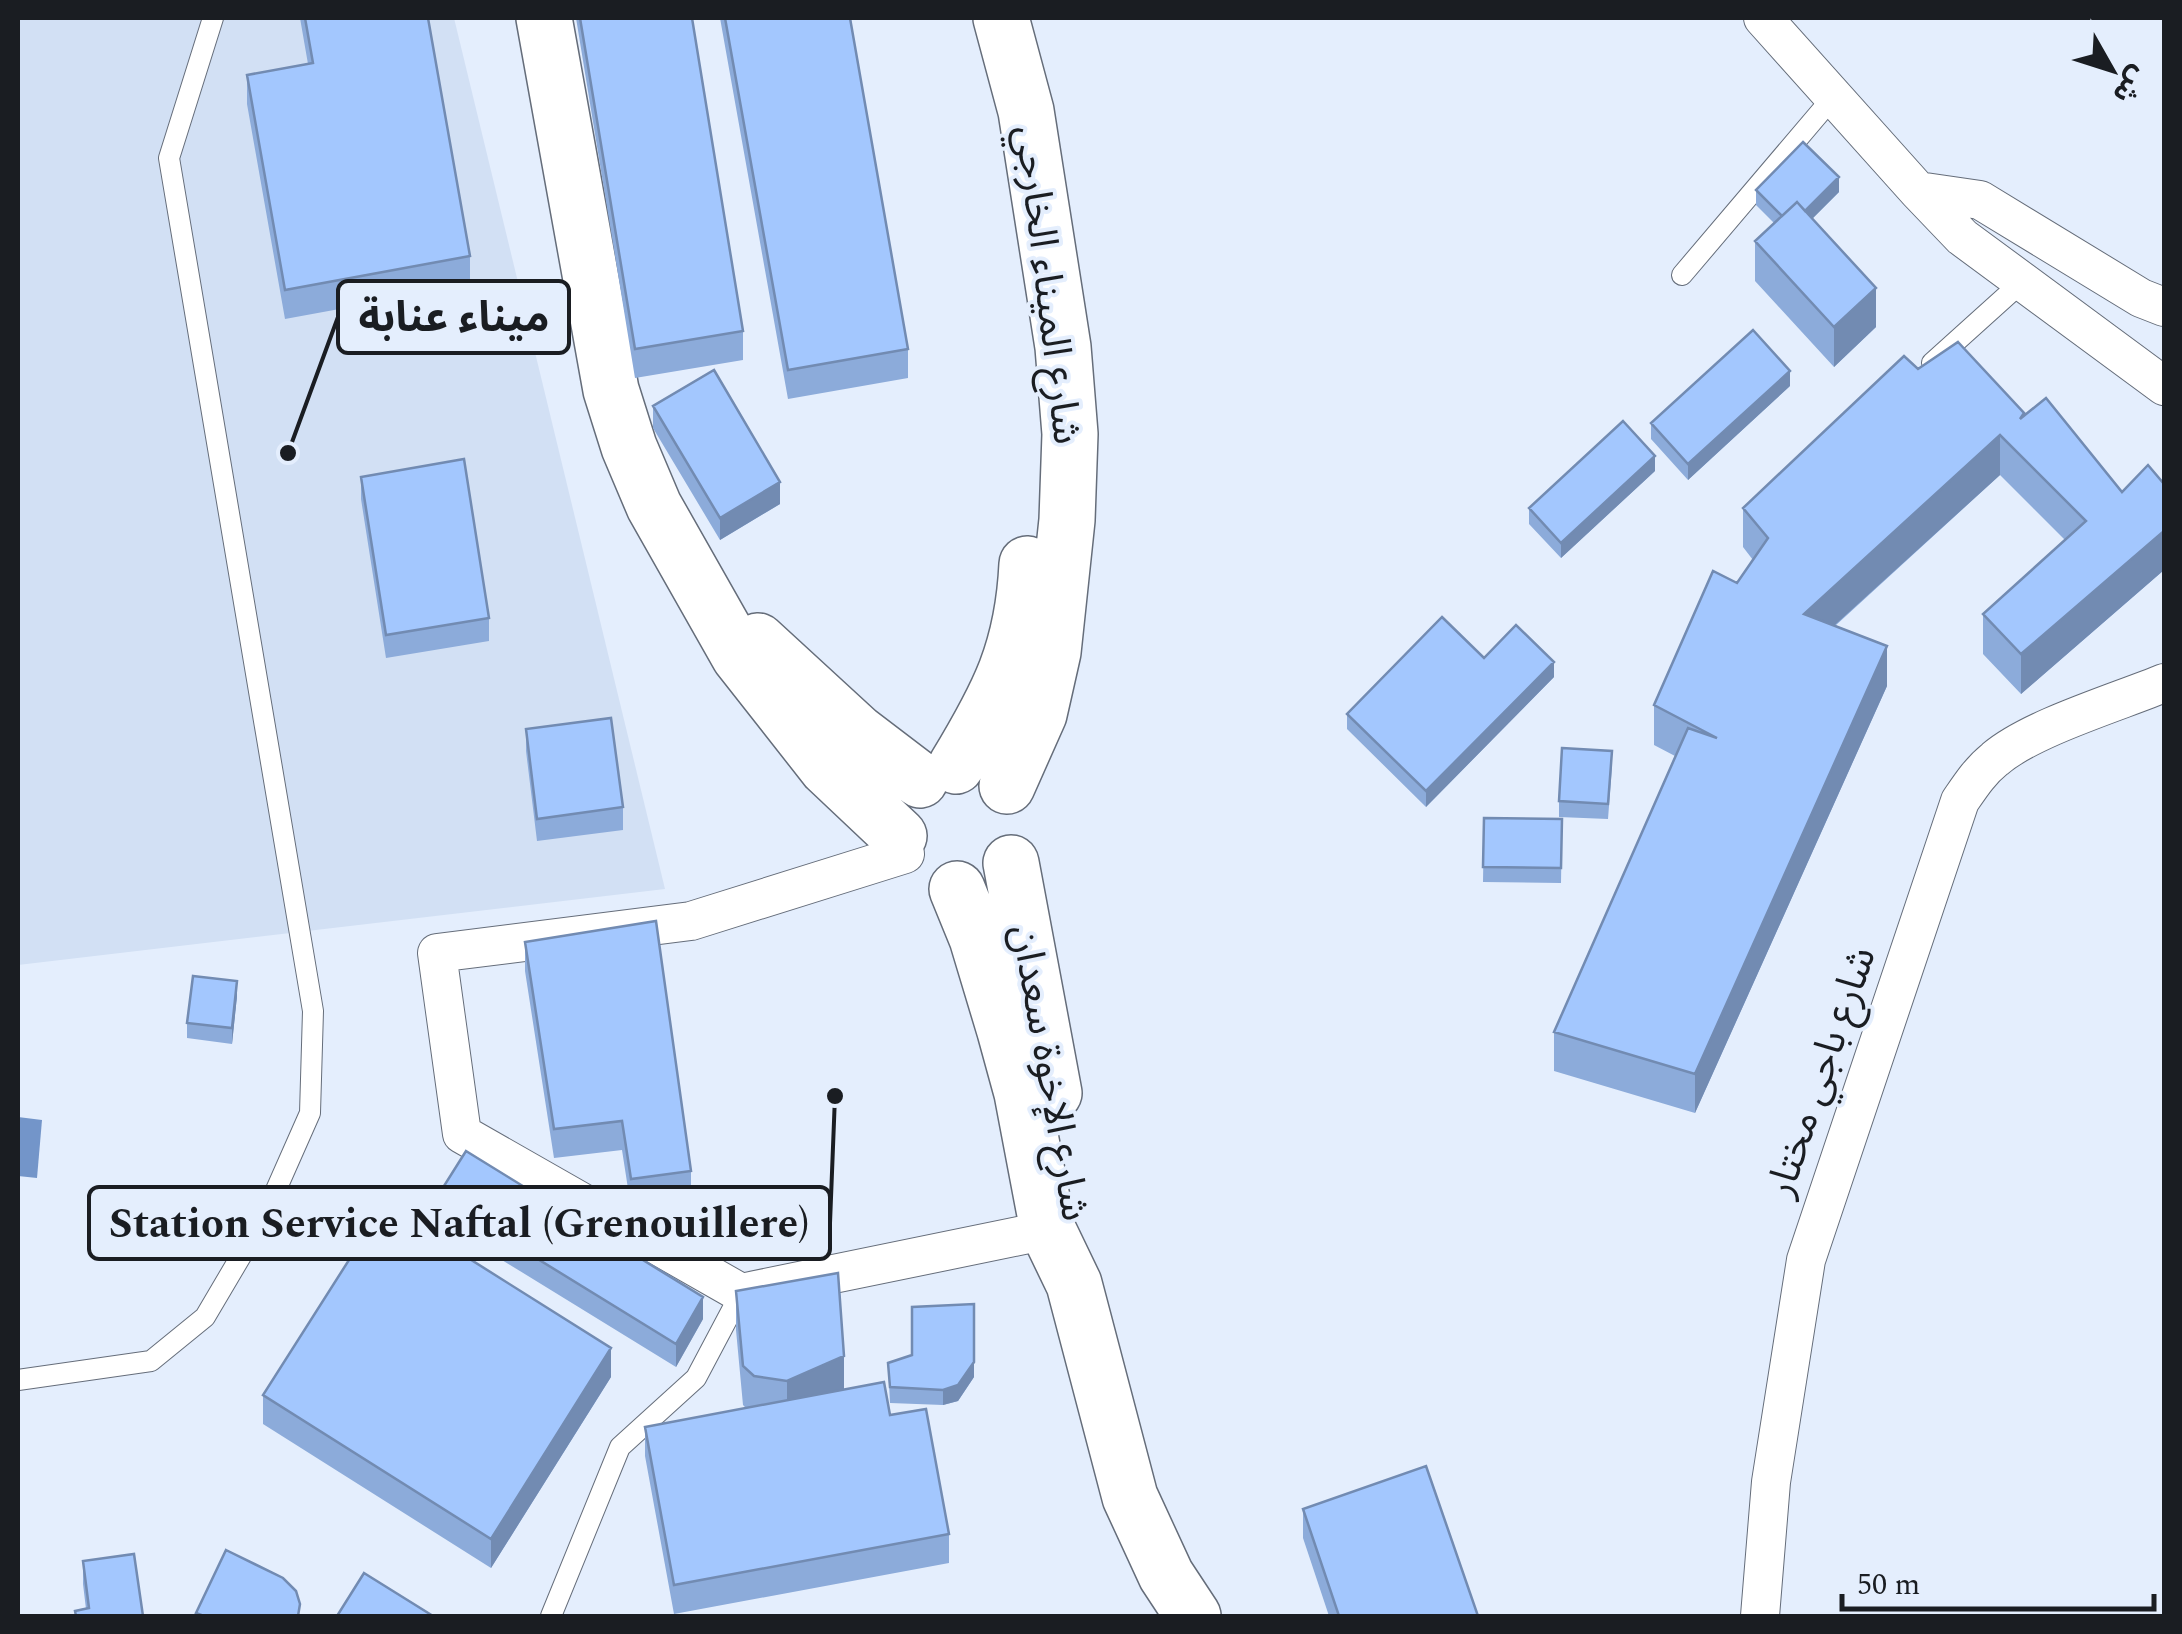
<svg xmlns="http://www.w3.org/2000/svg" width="2182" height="1634" font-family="Spectral,'Noto Sans Arabic',serif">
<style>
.built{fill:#d2e0f4}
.water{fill:#7395c9}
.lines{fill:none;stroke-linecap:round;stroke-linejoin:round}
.lane-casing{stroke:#656d7a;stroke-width:22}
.street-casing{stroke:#656d7a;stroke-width:40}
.secondary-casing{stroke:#656d7a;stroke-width:58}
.lane{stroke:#fff;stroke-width:20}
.street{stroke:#fff;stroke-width:38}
.secondary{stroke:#fff;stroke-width:55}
.wall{fill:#8cabda}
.shaded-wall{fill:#728bb2}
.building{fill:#a3c7fe;stroke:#728bb2;stroke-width:2.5}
.labels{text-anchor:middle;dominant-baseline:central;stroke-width:8;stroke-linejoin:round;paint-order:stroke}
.street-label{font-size:40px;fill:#1a1d22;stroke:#e4eefd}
.leader{fill:none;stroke:#1a1d22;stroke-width:4}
.callout-dot{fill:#1a1d22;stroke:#e4eefd;stroke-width:4}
.callout{fill:#e4eefd;stroke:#1a1d22;stroke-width:4}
.callout-label{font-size:42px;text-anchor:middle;font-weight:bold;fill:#1a1d22}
</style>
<rect width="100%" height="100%" fill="#e4eefd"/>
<!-- built -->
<path class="built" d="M18 18H454L665 889 18 965Z"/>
<!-- water -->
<path class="water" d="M18 1117 42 1120 37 1178 18 1176Z"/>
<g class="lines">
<defs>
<path id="lane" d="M1682 275 1834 96
M1932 363 2023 281
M18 1380 151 1361 205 1317 264 1217 310 1113 313 1011 169 158 213 18
M551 1616 620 1447 696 1378 741 1293"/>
<path id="street" d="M1763 18 1918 191 1980 200 2141 298 2164 307
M1918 191 1962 237 2164 386
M905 854 691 921 437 953 462 1134 741 1293 1048 1230
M1760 1616 1771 1482 1806 1260 1960 801C1971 785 1980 771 1995 759 2031 728 2118 702 2164 683"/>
<path id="secondary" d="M544 18 611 390 629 447 654 506 739 656 827 768 899 836
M1001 18 1026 111 1063 347 1070 434 1067 520 1053 652 1039 714 1007 786
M758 641 857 732 920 780
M956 766C999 695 1023 649 1027 564
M1011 863 1054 1093
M957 889 977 938 1005 1031 1022 1093 1048 1230 1074 1284 1130 1497 1166 1575 1193 1616"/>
</defs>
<!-- lane casing -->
<use href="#lane" class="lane-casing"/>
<!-- street casing -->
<use href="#street" class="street-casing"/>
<!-- secondary casing -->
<use href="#secondary" class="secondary-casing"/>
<!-- lane -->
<use href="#lane" class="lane"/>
<!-- street -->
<use href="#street" class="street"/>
<!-- secondary -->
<use href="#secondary" class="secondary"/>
</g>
<!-- wall -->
<path class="wall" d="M300 18H428L470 256V285L285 319 247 104V75L308 64Z
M576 18H692L743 331V360L635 378Z
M720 18H850L908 349V378L788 399Z
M1756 190 1839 192 1812 219 1876 327 1834 367 1755 281V241L1774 223 1756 205Z
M1918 369 2024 416 2122 492 2164 484V570L2021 694 1983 654V614L2065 540 2000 475 1835 626 1887 686 1695 1113 1554 1071V1032L1675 756 1654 745V705L1753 560 1743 547V508Z
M1790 386 1688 480 1651 439V423Z
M653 406 780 504 720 540 653 428Z
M1655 471 1561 558 1529 524V508Z
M361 477 489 618V641L386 658 361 499Z
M1484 658 1554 677 1426 807 1347 729V714Z
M526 729 623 807V830L537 841 526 751Z
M1612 766 1608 819 1559 817V801Z
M1484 818 1562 819 1561 883 1483 882Z
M525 942 691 1171V1200L631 1208 622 1150 554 1158 525 971Z
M237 996 232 1044 187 1038V1023Z
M437 1197 703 1319 676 1367 437 1220Z
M736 1291 844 1390 890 1415 949 1534V1563L674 1614 645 1456V1427L746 1408 743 1405 736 1330Z
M888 1363 974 1377 958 1401 943 1405 890 1403Z
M611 1377 491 1568 263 1424V1395Z
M1303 1509 1478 1616H1329L1303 1538Z
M83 1561 143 1616H75V1611L86 1609 83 1584Z"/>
<!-- shaded-wall -->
<path class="shaded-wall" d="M1839 177V192L1791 240V225Z
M1876 288V327L1834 367V327Z
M1790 371V386L1688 480V464Z
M2000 435V475L1804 653V614Z
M1655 456V471L1561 558V543Z
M780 482V504L720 540V518Z
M2164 531V570L2021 694V654Z
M1887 646V686L1695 1113V1074Z
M1554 662V677L1426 807V791Z
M237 981V996L232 1044V1028Z
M703 1297V1319L676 1367V1344Z
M611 1348V1377L491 1568V1539Z
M844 1356V1396L787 1420V1381Z
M974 1362V1377L958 1401 943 1405V1390Z"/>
<!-- building -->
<path class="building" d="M305 18H428L470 256 285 290 247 75 313 63Z
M580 18H692L743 331 635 349Z
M725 18H850L908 349 788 370Z
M1803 142 1839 177 1805 211 1797 202 1782 216 1756 190Z
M1797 202 1876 288 1834 327 1755 241Z
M1753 330 1790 371 1688 464 1651 423Z
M1958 342 2024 413 2020 419 2046 398 2122 492 2148 465 2164 484V531L2021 654 1983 614 2086 521 2000 435 1804 614 1887 646 1695 1074 1554 1032 1688 728 1717 738 1654 705 1713 571 1737 583 1768 538 1743 508 1904 356 1918 369Z
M714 370 780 482 720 518 653 406Z
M1623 421 1655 456 1561 543 1529 508Z
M464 459 489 618 386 635 361 477Z
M1442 617 1484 658 1516 625 1554 662 1426 791 1347 714Z
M611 718 623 807 537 819 526 729Z
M1562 748 1612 751 1608 804 1559 801Z
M1484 818 1562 819 1561 868 1483 867Z
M656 921 691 1171 631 1179 622 1121 554 1129 525 942Z
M193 976 237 981 232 1028 187 1023Z
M466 1151 703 1297 676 1344 437 1197Z
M384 1205 611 1348 491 1539 263 1395Z
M838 1273 844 1356 787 1381 754 1376 743 1366 736 1291Z
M974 1304V1362L958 1385 943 1390 890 1387 888 1363 912 1355V1307Z
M884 1382 890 1415 926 1409 949 1534 674 1585 645 1427Z
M1426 1466 1478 1616H1339L1303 1509Z
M226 1550 283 1578 296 1591 300 1604 298 1616H204L196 1613Z
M134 1554 143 1616H76L75 1611 89 1608 83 1561Z
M364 1573 433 1616H337Z"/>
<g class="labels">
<!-- street labels -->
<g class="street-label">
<text transform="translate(1047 285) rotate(83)">شارع الميناء الخارجي</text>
<text transform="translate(1822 1072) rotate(-71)">شارع باجي مختار</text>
<text transform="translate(1049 1073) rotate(80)">شارع الإخوة سعدان</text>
</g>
</g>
<!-- callouts -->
<path class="leader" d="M288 453L338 317M835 1096L830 1223"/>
<g class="callout-dot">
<circle cx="288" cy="453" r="10"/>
<circle cx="835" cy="1096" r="10"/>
</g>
<g class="callout">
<rect x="338" y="281" width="231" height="72" rx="10"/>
<rect x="89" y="1187" width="741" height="72" rx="10"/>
</g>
<g class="callout-label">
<text x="454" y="331">ميناء عنابة</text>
<text x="459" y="1237">Station Service Naftal (Grenouillere)</text>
</g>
<!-- border -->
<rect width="2182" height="1634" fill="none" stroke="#1a1d22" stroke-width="40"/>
<!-- north arrow -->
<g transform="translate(2112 70) rotate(129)" stroke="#e4eefd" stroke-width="8" paint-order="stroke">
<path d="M0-8L18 38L0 25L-18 38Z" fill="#1a1d22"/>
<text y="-15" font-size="28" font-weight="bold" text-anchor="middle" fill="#1a1d22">ش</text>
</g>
<!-- scale -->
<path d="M1842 1594v15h312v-15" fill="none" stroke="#1a1d22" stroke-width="5"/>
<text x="1857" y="1594" font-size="30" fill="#1a1d22" stroke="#e4eefd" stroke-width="8" paint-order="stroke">50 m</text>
</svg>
